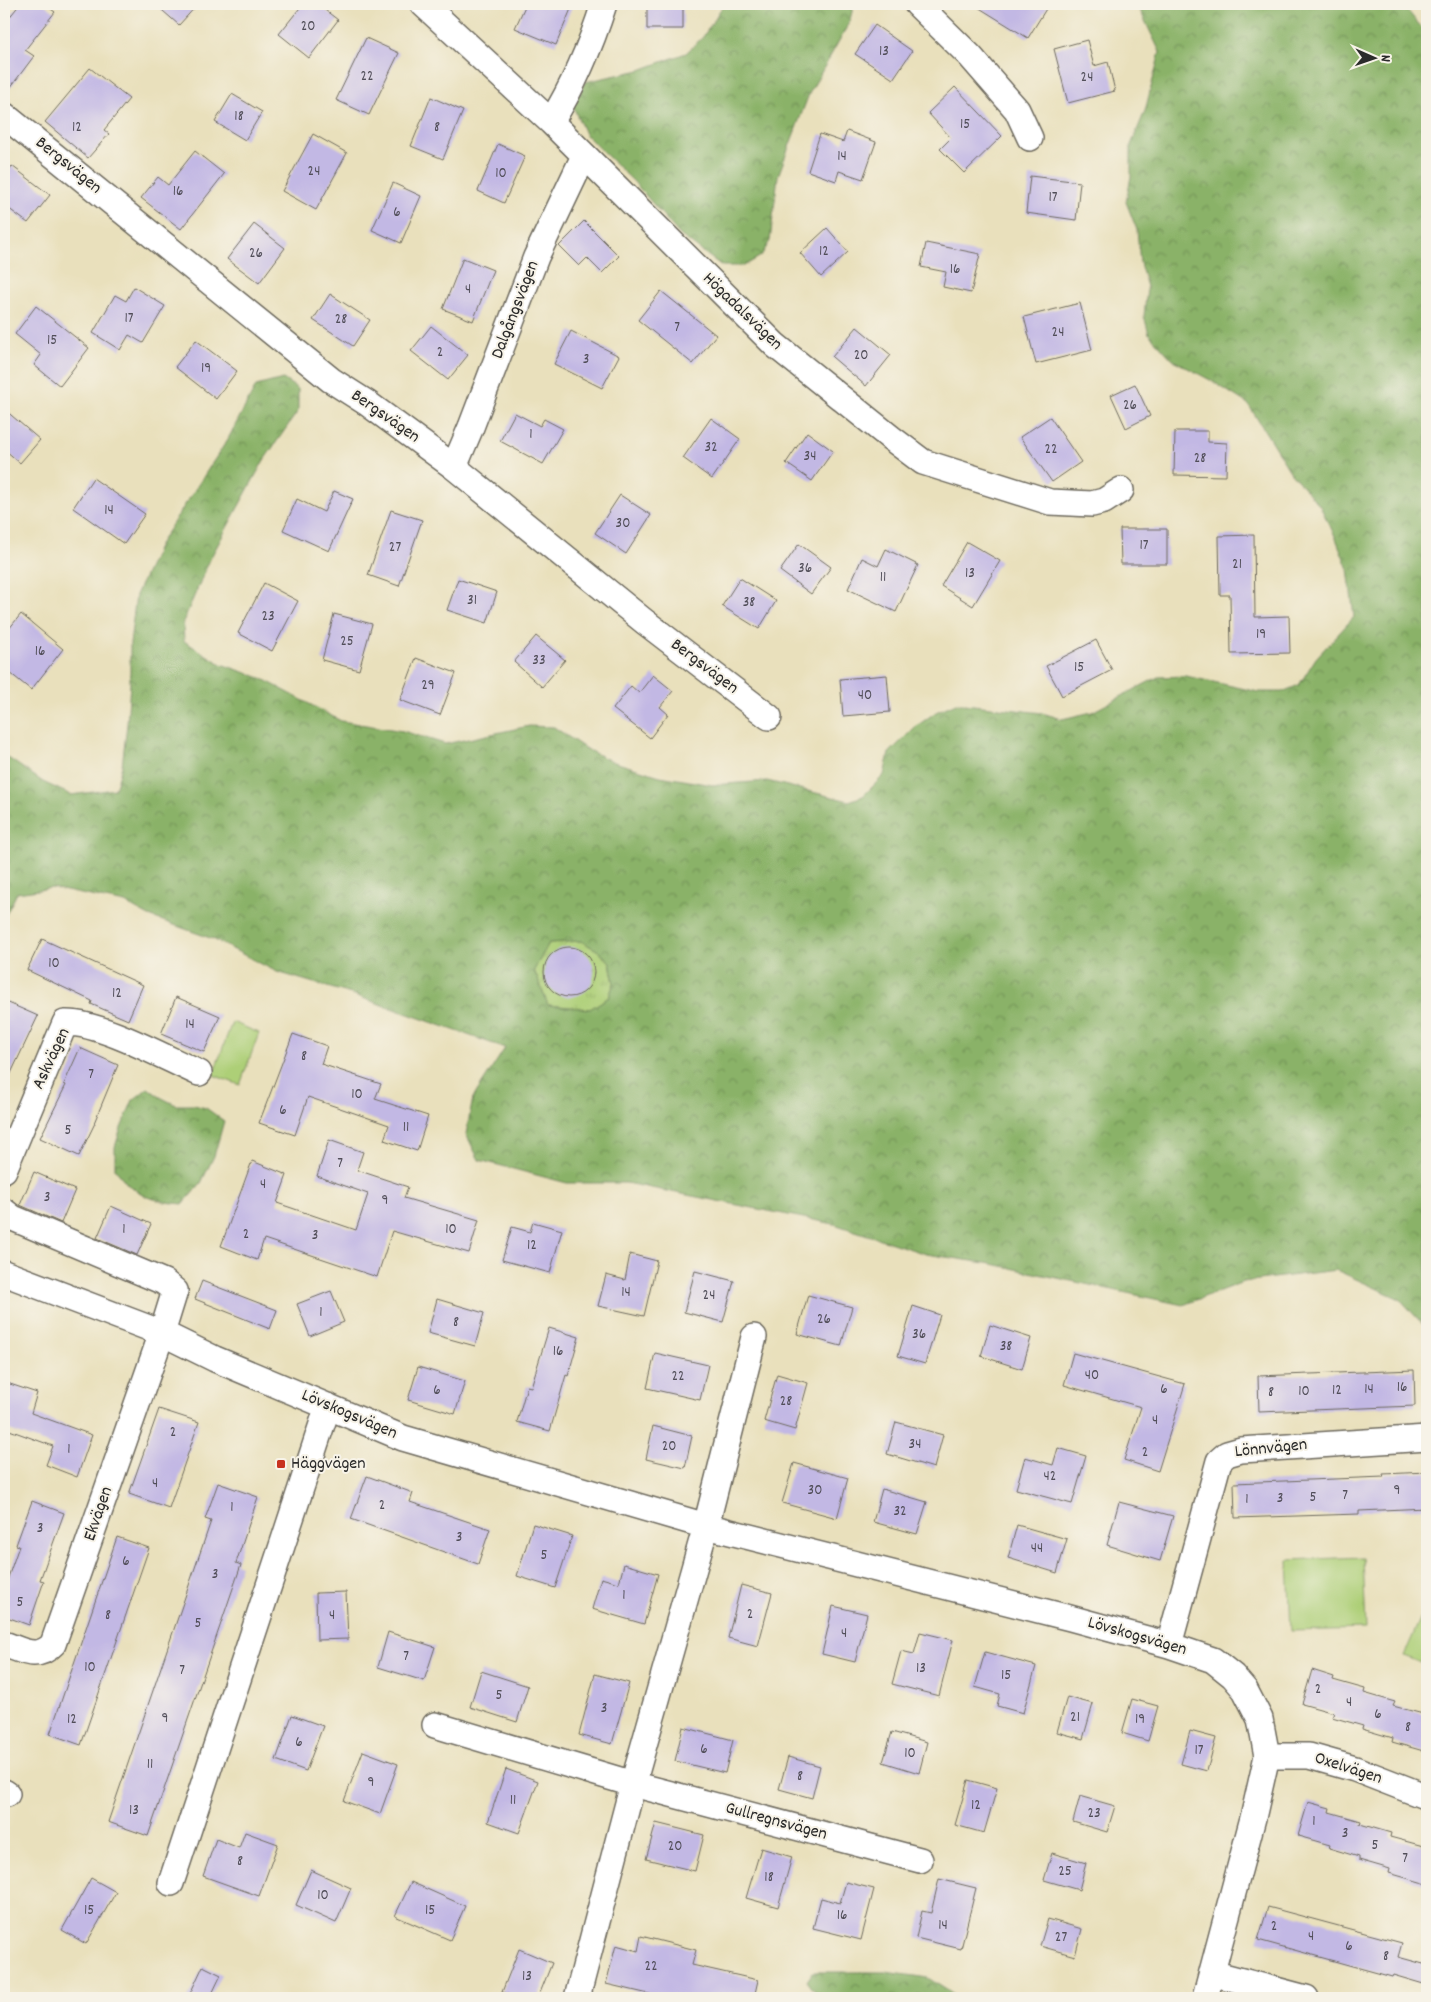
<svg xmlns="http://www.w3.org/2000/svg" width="1431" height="2002" font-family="Dekko,sans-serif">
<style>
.grass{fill:url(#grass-tufts);stroke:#6c7d51}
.forest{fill:url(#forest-crowns);stroke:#5a6e4a;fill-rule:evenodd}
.park{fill:#adcf77;stroke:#6c7d51}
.building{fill:#c2b8e4}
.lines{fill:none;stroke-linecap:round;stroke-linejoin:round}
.minor-casing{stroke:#6e6a5e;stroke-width:28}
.minor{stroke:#fff;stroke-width:25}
.poi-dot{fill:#c8321e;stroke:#f7f3e8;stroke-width:2}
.labels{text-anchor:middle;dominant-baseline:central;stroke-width:4;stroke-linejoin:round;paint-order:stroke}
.number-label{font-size:15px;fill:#514e59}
.street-label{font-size:18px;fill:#2b2b2b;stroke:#f7f3e8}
.poi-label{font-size:18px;fill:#2b2b2b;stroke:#f7f3e8;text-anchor:start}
</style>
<defs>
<pattern id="grass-tufts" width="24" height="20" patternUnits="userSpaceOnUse" patternTransform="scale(1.25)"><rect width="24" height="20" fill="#adcf77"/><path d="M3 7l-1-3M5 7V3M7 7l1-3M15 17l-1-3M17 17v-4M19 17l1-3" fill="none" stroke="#95b267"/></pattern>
<pattern id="forest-crowns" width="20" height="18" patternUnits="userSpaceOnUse" patternTransform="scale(1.25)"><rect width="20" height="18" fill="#8ab268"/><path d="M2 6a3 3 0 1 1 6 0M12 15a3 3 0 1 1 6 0" fill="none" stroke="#719156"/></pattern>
</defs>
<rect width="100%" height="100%" fill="#f7f3e8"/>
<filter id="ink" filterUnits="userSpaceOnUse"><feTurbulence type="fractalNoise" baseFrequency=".02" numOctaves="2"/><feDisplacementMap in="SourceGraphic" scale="10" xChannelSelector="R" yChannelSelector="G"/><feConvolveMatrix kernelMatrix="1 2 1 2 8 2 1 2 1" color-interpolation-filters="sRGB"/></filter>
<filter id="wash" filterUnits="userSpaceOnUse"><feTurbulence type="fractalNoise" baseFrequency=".0096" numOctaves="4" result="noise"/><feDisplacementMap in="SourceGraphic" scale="20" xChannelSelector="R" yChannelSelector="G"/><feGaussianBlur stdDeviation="1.12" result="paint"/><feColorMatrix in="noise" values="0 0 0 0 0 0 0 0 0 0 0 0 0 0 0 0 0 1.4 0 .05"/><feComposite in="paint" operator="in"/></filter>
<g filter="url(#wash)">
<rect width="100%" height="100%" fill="#e9e0bc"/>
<!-- grass -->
<path class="grass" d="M581 941 597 950 610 962 614 983 609 997 590 1009 547 1005 534 970 549 943Z"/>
<!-- forest -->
<path class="forest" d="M724 4H854L849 23 809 94 778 176 770 241 761 256 744 266H722L680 235 634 182 585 134 573 106 585 82 640 70 686 53 703 37Z
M1137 4H1402L1427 34V1329L1400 1299 1336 1270 1243 1282 1183 1305 992 1264 926 1254 834 1224 626 1183H567L479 1160 466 1134 473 1098 505 1048 351 994 277 972 213 939 149 916 125 903 52 888 17 893 4 918V755L43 782 71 795 115 789 122 766 127 724 130 684V643L136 595 160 543 228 439 256 386 283 379 298 389V411L264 460 211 557 183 622 184 641 221 664 261 678 341 721 403 731 445 744 529 726 554 727 586 749 611 761 660 776 712 785 767 781 849 801 863 796 884 775 889 753 914 728 936 712 956 703 1042 713 1062 719 1092 712 1158 677 1186 676 1259 692H1282L1299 685 1316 658 1354 617 1348 569 1335 536 1320 506 1291 473 1248 404 1212 381 1173 360 1149 334 1144 316 1147 287 1140 263 1137 230 1126 202 1131 176V145L1145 111 1160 52ZM581 941 597 950 610 962 614 983 609 997 590 1009 548 1005 534 970 549 943Z
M148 1088 160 1097 176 1105H194L206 1108 224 1121 214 1156 201 1183 183 1204 165 1202 147 1197 128 1185 115 1169V1147L121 1128 133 1100Z
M813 1972H886L928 1978 959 1998H820L807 1981Z"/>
<!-- park -->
<path class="park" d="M232 1022 259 1033 240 1085 213 1075Z
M1363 1557 1366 1629 1291 1631 1288 1560Z
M1427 1603V1666L1404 1656Z"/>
<g id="blocks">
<!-- building -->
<path class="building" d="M20 4H44L55 12 25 50 34 56 4 96V24Z
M155 4H198L179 25Z
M303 4H317L338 20 309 58 279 34Z
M526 4H573L556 45 515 28Z
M647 4H683V29H647Z
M973 4H1049L1028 38Z
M875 25 912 51 893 79 855 54Z
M366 38 399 53 369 115 336 100Z
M1087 40 1094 66 1108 62 1115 91 1068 103 1054 49Z
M90 68 129 99 104 130 109 134 88 158 45 122Z
M955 87 1002 136 964 173 940 149 951 138 928 113Z
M232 94 262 112 245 140 215 122Z
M431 97 463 111 443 159 411 146Z
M847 131 876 142 863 179 839 171 836 181 808 171 820 134 843 142Z
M313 134 347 153 316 210 282 191Z
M498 144 525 156 504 203 478 191Z
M195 151 224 174 181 229 141 198 158 177 168 185Z
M12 166 50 195 28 223 4 205V176Z
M1030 176 1080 182 1076 220 1026 213Z
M393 183 421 196 401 243 372 230Z
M584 221 619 256 602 273 587 258 579 266 559 246Z
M254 224 285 248 259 283 227 259Z
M827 228 848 252 821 277 800 253Z
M926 243 980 254 971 293 943 287 946 272 921 267Z
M463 258 493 270 473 321 443 309Z
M134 287 165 306 143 343 129 335 120 350 93 333 115 295 126 301Z
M661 291 716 335 693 364 638 320Z
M330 294 370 320 353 346 313 320Z
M1080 303 1092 350 1036 364 1024 317Z
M36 306 89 348 60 386 34 365 41 355 15 334Z
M431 326 468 355 448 380 411 351Z
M857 327 891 355 866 386 832 357Z
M571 331 619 356 602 388 554 364Z
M196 340 237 371 216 399 175 367Z
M1135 384 1150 416 1126 428 1111 395Z
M4 409 40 440 20 463 4 449Z
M515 413 540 426 544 419 563 429 543 464 500 441Z
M1050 417 1081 462 1052 482 1020 437Z
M711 418 740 439 712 479 683 458Z
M1175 431H1208V442L1227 443 1226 476 1174 475Z
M807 432 833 451 812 481 786 463Z
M93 478 145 514 124 544 73 508Z
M334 491 353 499 329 551 283 530 297 499 324 512Z
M620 495 651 515 626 554 595 533Z
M391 510 422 520 399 586 368 575Z
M1120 529H1167V564H1121Z
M1254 535 1255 617 1289 616 1290 653 1231 654 1230 595H1220L1219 536Z
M967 542 1000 561 973 606 941 586Z
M799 544 831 567 811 594 780 571Z
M886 549 918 565 896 612 848 589 862 558 878 566Z
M740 578 776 601 759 629 722 606Z
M458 579 497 592 487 623 447 610Z
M264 583 298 601 272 651 238 633Z
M21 614 63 649 31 690 4 668V635Z
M334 614 372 624 359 670 322 660Z
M536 636 565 660 542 687 514 662Z
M1096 640 1112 670 1062 696 1046 666Z
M416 658 456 673 440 715 400 700Z
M653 675 673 691 660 707 668 714 650 738 613 709 631 686 639 693Z
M887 675 890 712 843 716 840 679Z
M42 939 143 985 128 1020 91 1004 92 1001 27 970Z
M544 972a25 25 0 1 1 50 0a25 25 0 1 1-50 0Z
M176 997 220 1016 204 1052 161 1034Z
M4 1001 38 1016 4 1088Z
M293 1034 327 1046 321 1064 381 1084 375 1099 428 1116 417 1151 384 1140 389 1125 308 1097 295 1135 259 1123Z
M80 1048 118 1065 94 1123H95L79 1156 40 1138 66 1085 64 1084Z
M329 1140 363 1152 357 1170 408 1187 404 1198 479 1220 469 1253 392 1231 377 1277 264 1239 257 1260 221 1246 252 1161 287 1175 277 1203 356 1230 368 1194 317 1176Z
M34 1172 75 1190 61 1223 20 1205Z
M111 1206 151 1224 137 1255 97 1238Z
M533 1222 562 1230 550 1273 502 1260 512 1227 530 1232Z
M630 1254 657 1261 644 1316 598 1306 606 1275 625 1280Z
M695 1271 734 1281 723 1322 684 1312Z
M202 1281 277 1310 270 1329 195 1299Z
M331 1291 344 1322 310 1336 297 1304Z
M808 1295 852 1307 841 1346 797 1334Z
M437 1299 484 1313 475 1346 428 1333Z
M913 1306 940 1315 925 1364 898 1356Z
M990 1325 1031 1338 1022 1369 981 1356Z
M549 1328 579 1337 568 1376 566 1375 550 1431 517 1422 527 1386 531 1387Z
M655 1353 708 1365 700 1400 647 1388Z
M1073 1353 1185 1384 1158 1471 1124 1460 1141 1407 1064 1385Z
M418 1367 465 1381 455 1414 408 1400Z
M1414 1370 1415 1406 1259 1412 1258 1376Z
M777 1374 808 1383 795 1430 764 1421Z
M4 1382 37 1393 31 1413 92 1435 77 1477 46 1465 53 1446 4 1428Z
M159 1409 199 1422 169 1508 129 1494Z
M896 1422 943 1435 934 1468 887 1454Z
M653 1426 692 1436 685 1468 646 1459Z
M1058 1448 1086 1456 1072 1504 1016 1489 1025 1457 1053 1465Z
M794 1463 848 1478 837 1518 782 1503Z
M1427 1472V1508L1359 1511V1514L1235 1518 1234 1483 1384 1477 1383 1474Z
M367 1476 413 1493 410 1502 490 1529 478 1564 351 1519Z
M218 1483 258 1497 236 1563 241 1565 148 1836 108 1822 211 1521 205 1519Z
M882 1489 927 1502 917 1534 873 1522Z
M32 1501 64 1513 40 1580 44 1581 29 1625 4 1616V1589L19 1546 16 1545Z
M1119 1502 1173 1516 1160 1561 1107 1545Z
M533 1524 572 1536 555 1588 517 1576Z
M1017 1525 1067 1539 1057 1573 1008 1558Z
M117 1537 149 1548 81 1745 50 1734Z
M624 1564 658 1574 644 1624 592 1609 601 1578 619 1583Z
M741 1585 772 1593 758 1646 728 1638Z
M346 1592 348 1639 317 1640 316 1593Z
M833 1606 867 1614 855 1662 822 1654Z
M388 1632 435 1647 424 1681 378 1667Z
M920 1632 953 1640 939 1696 892 1684 901 1651 914 1654Z
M985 1652 1036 1666 1023 1713 997 1706 1000 1694 975 1687Z
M1312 1670 1334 1677 1333 1680 1365 1689 1364 1693 1395 1702 1393 1706 1427 1715V1752L1392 1742 1393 1738 1362 1729 1363 1726 1332 1717 1334 1713 1302 1704Z
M481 1671 528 1686 517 1722 470 1707Z
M595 1674 629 1683 612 1744 579 1735Z
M1067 1697 1093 1704 1083 1739 1057 1732Z
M1132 1699 1158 1706 1148 1741 1122 1733Z
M292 1715 323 1726 306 1771 276 1760Z
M683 1727 733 1740 725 1773 675 1761Z
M1190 1731 1216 1738 1207 1771 1181 1764Z
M892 1732 927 1742 919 1773 883 1762Z
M363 1751 398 1764 380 1814 344 1801Z
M788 1757 820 1766 812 1798 779 1789Z
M506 1769 538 1781 519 1833 488 1822Z
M968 1780 997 1788 984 1833 955 1825Z
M1080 1796 1115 1806 1107 1832 1073 1822Z
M1308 1802 1330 1808 1329 1812 1361 1821 1360 1824 1391 1833 1390 1837 1427 1847V1884L1389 1873 1390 1869 1359 1860V1857L1329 1848 1330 1845 1298 1836Z
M656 1823 704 1835 695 1871 646 1859Z
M245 1832 278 1844 259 1896 203 1876 216 1839 239 1848Z
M761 1848 792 1857 778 1907 746 1898Z
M1052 1853 1086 1863 1079 1890 1044 1880Z
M311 1870 351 1888 336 1923 296 1905Z
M91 1878 116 1892 86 1944 62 1930Z
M939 1879 976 1888 961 1949 916 1938 922 1911 931 1913Z
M411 1882 465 1906 450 1940 395 1916Z
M846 1882 874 1889 861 1940 813 1928 821 1898 840 1903Z
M1268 1907 1402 1943 1398 1957 1427 1965V1985L1393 1975 1392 1977 1258 1940Z
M1048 1919 1082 1929 1075 1956 1040 1946Z
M641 1936 696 1950 692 1965 758 1980 754 1998H666L606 1984 616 1945 638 1951Z
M519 1949 552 1963 538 1998H517L502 1992Z
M203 1966 221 1975 210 1998H188Z"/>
</g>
</g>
<g filter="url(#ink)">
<use href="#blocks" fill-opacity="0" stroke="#6e6a5e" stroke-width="1"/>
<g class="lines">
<defs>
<path id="minor" d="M423 4 551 122 775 345 891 438 923 462 1050 502 1092 504 1104 501 1121 490
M917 4 970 56 1017 110 1030 138
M4 115 331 380 367 403 454 467 645 622 769 717
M551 122C574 85 591 45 604 4
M454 467 471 427 536 257 584 156
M4 1170 65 1023C101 1022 165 1058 199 1073
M4 1211 13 1218 164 1282 175 1291 162 1333 53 1644C37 1661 22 1650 4 1644
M4 1273 162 1333 215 1359 403 1438 706 1526 1070 1618 1169 1645 1213 1660 1233 1676 1245 1690 1260 1719 1267 1756 1253 1818 1205 1998
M1169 1645 1219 1461 1227 1454 1241 1450 1427 1438
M435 1725 633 1784 920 1860
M1267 1756H1309L1355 1769 1427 1797
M4 1792 7 1794
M171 1883 328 1406
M1212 1973 1306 1998
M577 1998 633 1784 706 1526 754 1337"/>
</defs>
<!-- minor casing -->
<use href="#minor" class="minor-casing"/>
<!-- minor -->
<use href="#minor" class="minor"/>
</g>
</g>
<!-- markers -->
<rect class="poi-dot" x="276" y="1459" width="10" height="10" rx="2.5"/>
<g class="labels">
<!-- number labels -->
<g class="number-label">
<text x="308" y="27">20</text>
<text x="884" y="52">13</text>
<text x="367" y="77">22</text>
<text x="1087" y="78">24</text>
<text x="239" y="117">18</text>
<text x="965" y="125">15</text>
<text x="77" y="128">12</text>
<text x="437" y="128">8</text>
<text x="842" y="157">14</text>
<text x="314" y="172">24</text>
<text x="501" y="174">10</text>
<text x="178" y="192">16</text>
<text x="1053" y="198">17</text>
<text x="397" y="213">6</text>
<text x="824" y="252">12</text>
<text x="256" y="254">26</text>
<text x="955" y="270">16</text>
<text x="468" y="290">4</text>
<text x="129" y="319">17</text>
<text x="341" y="320">28</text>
<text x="677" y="328">7</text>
<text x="1058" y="333">24</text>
<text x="52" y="341">15</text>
<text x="440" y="353">2</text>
<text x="861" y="356">20</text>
<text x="586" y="360">3</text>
<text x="206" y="369">19</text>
<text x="1130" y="406">26</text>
<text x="531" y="435">1</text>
<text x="711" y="448">32</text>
<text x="1051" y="450">22</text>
<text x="810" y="457">34</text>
<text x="1200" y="459">28</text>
<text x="109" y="511">14</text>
<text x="623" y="524">30</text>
<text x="1144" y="546">17</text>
<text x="395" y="548">27</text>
<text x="1237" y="565">21</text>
<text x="805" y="569">36</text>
<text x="970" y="574">13</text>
<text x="883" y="578">11</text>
<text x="472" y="601">31</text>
<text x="749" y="603">38</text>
<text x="268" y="617">23</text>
<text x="1261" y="635">19</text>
<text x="347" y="642">25</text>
<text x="40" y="652">16</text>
<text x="539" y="661">33</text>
<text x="1079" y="668">15</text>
<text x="428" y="686">29</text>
<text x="865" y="696">40</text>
<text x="54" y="964">10</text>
<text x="117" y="994">12</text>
<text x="190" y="1025">14</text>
<text x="304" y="1057">8</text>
<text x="91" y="1075">7</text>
<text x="357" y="1095">10</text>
<text x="283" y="1111">6</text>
<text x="406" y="1128">11</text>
<text x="68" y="1131">5</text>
<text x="340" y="1164">7</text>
<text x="263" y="1185">4</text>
<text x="47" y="1198">3</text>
<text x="385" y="1201">9</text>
<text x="124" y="1230">1</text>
<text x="451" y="1230">10</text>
<text x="246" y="1235">2</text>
<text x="315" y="1236">3</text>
<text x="532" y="1246">12</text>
<text x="626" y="1293">14</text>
<text x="709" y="1296">24</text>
<text x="321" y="1313">1</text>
<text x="824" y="1320">26</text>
<text x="456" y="1323">8</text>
<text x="919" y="1335">36</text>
<text x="1006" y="1347">38</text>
<text x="558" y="1352">16</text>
<text x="1092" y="1376">40</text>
<text x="678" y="1377">22</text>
<text x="1402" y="1388">16</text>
<text x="1164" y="1390">6</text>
<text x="1369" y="1390">14</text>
<text x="437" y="1391">6</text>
<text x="1337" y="1391">12</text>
<text x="1304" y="1392">10</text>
<text x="1271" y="1393">8</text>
<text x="786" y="1402">28</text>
<text x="1155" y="1421">4</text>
<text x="173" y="1433">2</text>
<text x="915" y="1445">34</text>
<text x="669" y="1447">20</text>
<text x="69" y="1450">1</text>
<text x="1145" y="1453">2</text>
<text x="1050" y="1477">42</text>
<text x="155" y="1484">4</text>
<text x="815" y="1491">30</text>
<text x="1397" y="1491">9</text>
<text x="1345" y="1496">7</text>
<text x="1313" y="1498">5</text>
<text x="1280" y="1499">3</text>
<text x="1247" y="1500">1</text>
<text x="382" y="1506">2</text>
<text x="232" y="1508">1</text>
<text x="900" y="1512">32</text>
<text x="40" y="1529">3</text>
<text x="459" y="1538">3</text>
<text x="1037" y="1549">44</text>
<text x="544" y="1556">5</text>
<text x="126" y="1562">6</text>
<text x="215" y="1575">3</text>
<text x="624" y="1596">1</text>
<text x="20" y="1603">5</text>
<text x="750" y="1615">2</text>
<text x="108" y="1616">8</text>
<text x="332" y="1616">4</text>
<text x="198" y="1624">5</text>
<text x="844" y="1634">4</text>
<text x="406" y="1657">7</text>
<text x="90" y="1668">10</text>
<text x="921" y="1669">13</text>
<text x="182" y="1671">7</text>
<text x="1006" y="1676">15</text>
<text x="1318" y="1690">2</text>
<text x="499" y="1696">5</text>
<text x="1349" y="1703">4</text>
<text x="604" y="1709">3</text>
<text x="1378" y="1715">6</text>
<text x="1075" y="1718">21</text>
<text x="165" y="1719">9</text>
<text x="72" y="1720">12</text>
<text x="1140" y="1720">19</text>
<text x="1408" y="1728">8</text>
<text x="299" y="1743">6</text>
<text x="704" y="1750">6</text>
<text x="1199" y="1751">17</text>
<text x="910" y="1754">10</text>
<text x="150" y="1765">11</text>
<text x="800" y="1777">8</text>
<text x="371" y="1783">9</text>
<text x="513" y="1801">11</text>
<text x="976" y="1806">12</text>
<text x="134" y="1811">13</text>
<text x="1094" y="1814">23</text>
<text x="1314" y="1822">1</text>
<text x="1345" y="1834">3</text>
<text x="1375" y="1846">5</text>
<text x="675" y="1847">20</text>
<text x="1405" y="1859">7</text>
<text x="240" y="1862">8</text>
<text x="1065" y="1872">25</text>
<text x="769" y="1878">18</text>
<text x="323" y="1896">10</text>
<text x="89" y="1911">15</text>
<text x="430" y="1911">15</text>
<text x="842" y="1916">16</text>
<text x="943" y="1926">14</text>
<text x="1274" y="1927">2</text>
<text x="1311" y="1937">4</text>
<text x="1061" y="1938">27</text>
<text x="1349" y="1947">6</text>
<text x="1386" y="1957">8</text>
<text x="651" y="1967">22</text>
<text x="527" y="1977">13</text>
</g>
<!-- street labels -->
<g class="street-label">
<text transform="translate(68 166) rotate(39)">Bergsvägen</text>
<text transform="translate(516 310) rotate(-69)">Dalgångsvägen</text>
<text transform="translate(742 312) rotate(44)">Högadalsvägen</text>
<text transform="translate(385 417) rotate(35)">Bergsvägen</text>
<text transform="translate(704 667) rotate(37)">Bergsvägen</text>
<text transform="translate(52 1059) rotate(-65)">Askvägen</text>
<text transform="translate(349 1415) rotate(23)">Lövskogsvägen</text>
<text transform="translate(1271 1449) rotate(-6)">Lönnvägen</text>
<text transform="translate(99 1514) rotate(-71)">Ekvägen</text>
<text transform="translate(1137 1637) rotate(16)">Lövskogsvägen</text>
<text transform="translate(1348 1769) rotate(18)">Oxelvägen</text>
<text transform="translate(776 1822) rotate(15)">Gullregnsvägen</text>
</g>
<!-- poi labels -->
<g class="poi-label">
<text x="291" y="1464">Häggvägen</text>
</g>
</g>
<!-- margin -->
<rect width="1431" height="2002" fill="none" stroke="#f7f3e8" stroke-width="20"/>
<!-- north arrow -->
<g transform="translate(1374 58) rotate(92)" stroke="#f7f3e8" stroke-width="4" paint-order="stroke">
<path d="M0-4L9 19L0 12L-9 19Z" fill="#2b2b2b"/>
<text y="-8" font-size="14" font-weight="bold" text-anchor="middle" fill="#2b2b2b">N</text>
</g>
</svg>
